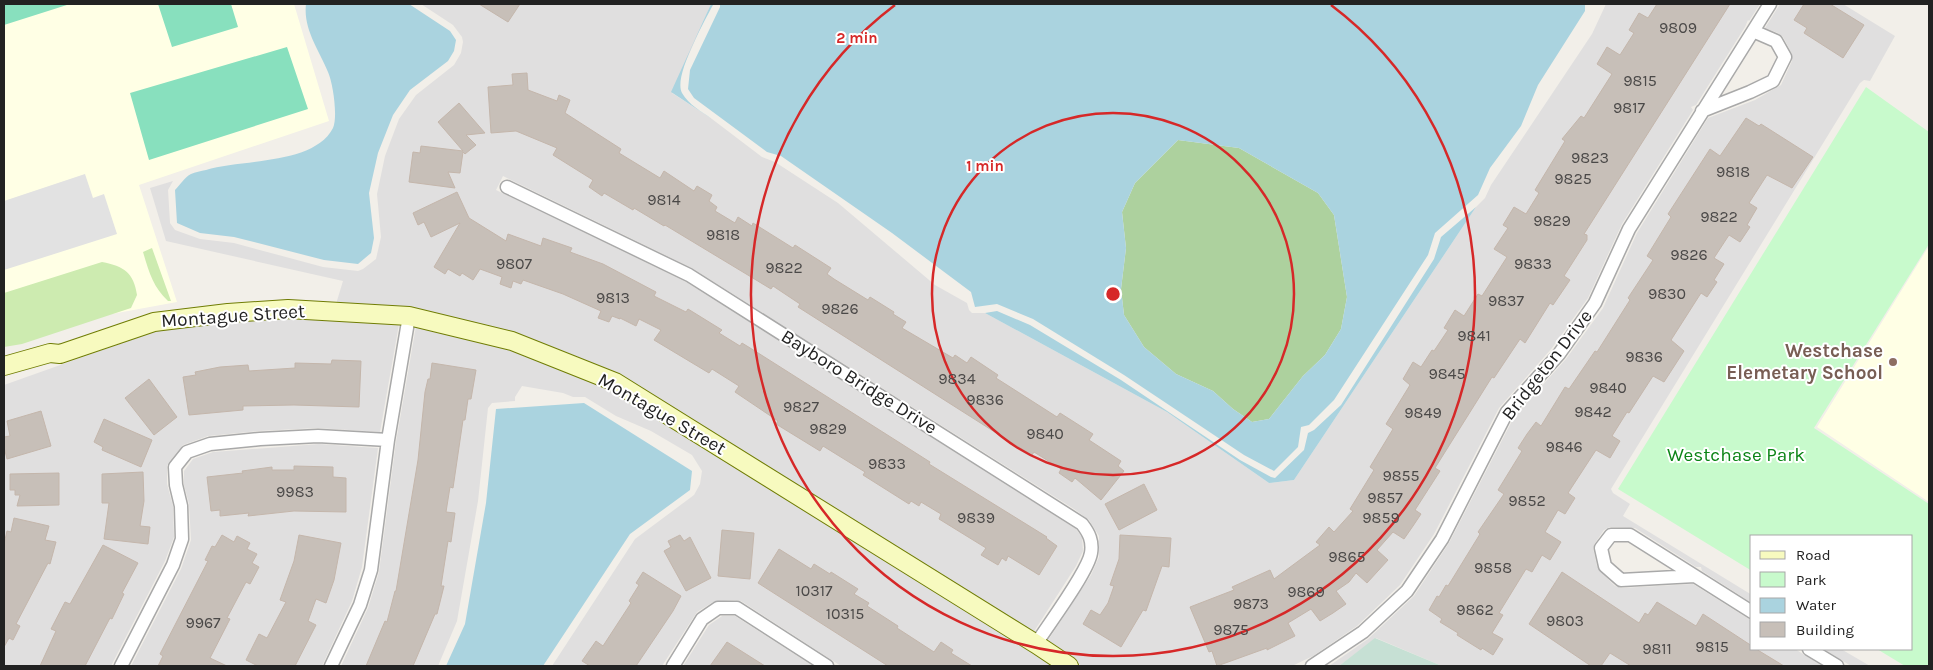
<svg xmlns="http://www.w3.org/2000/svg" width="1933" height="670" font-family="Karla,sans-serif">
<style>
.residential{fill:#e0dfdf}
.education{fill:#ffffe5}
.grass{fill:#cdebb0}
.forest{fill:#add19e}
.wetland{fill:#c6e0d4}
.park{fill:#c8facc}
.pitch{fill:#88e0be}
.parking{fill:#e2e2e2}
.water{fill:#aad3df;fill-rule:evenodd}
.building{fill:#c7bfb8;stroke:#c4b6ab}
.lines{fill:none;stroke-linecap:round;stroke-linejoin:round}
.street-casing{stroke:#a9a9a9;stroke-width:15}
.secondary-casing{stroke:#707d05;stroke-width:20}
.street{stroke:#fff;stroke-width:12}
.secondary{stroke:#f7fabf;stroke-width:18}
.ring{fill:none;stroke:#d62828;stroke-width:2.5}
.education-dot{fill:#8d6e63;stroke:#fff;stroke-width:2}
.labels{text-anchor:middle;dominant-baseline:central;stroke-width:4;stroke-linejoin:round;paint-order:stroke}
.number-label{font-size:16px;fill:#4b4948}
.street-label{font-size:19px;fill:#222;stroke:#fff}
.education-label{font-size:19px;font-weight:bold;fill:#785e54;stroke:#fff;text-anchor:end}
.park-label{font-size:19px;fill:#0c8416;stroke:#fff}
.centre{fill:#d62828;stroke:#fff;stroke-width:2.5}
.ring-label{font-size:15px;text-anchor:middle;font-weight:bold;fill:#d62828;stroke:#fff;stroke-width:4;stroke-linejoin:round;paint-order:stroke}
</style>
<rect width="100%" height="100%" fill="#f2efe9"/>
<!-- residential -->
<path class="residential" d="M421 4H711L672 93 712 119 762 157 775 162 838 203 935 285 967 303 969 310 972 313H985L1167 412 1269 483 1294 480 1476 207 1485 198 1491 185 1592 34 1606 4H1760L1749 21 1748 20 1745 27 1696 105 1691 107 1693 110 1622 224 1588 298 1552 348 1499 408 1434 534 1400 585 1357 626 1313 656 1292 666H1082L1047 642 1091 575 1099 557V536L1089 520 1074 509 692 268 503 176 496 190 686 282 1076 529 1082 537 1083 551 1076 566 1033 633 513 333 402 306 336 304 343 281 166 241 150 188 173 181 168 190 170 223 175 230 200 239 234 243 323 267 358 271 363 269 376 259 381 237 377 194 385 156 399 119 416 95 454 65 461 53 463 42 462 37 453 25Z
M1780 4H1843L1895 36 1870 81 1864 80 1860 83 1611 489 1613 493 1630 504 1623 516 1752 595V603L1702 571 1701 567H1696L1635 528 1610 527 1604 530 1595 543 1593 548 1597 566 1600 571 1615 586 1622 588 1693 584 1752 621V649H1795L1822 666H1442L1376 638 1339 666H1329L1368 639 1414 596 1449 543 1514 417 1566 359 1603 308 1637 233 1708 118 1755 100 1781 85 1792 61V54L1783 37 1778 33 1765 28Z
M289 316 399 324 380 432 317 428 258 431 208 436 183 445 169 462 167 466V484L173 506 174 537 165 561 111 666H4V385L156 331Z
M416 326 510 349 612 389 1055 666H841L741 601 735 600 713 602 697 612 662 666H552L635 539 694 495 700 484 702 471 692 455 651 431 616 416 585 397H573L563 393 522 386 515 397V401L492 403 488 408 478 501 457 621 438 666H341L368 608 379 572 396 442Z
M319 444 378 448 362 567 352 601 322 666H131L181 569 191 540 189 504 184 485V471L193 459 213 452Z
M722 616H735L813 666H683L709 625Z
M1824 649H1841L1870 666H1851Z"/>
<!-- education -->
<path class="education" d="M4 4H294L329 121 139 185 177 302 30 329 4 336Z
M1929 246V502L1817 427Z"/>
<!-- grass -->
<path class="grass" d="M152 248 171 301H168C153 287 149 272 143 252Z
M102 262C124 266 134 273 137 295L131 308 22 344 4 347V293Z"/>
<!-- forest -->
<path class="forest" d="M1178 140 1239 148 1318 193 1334 215 1347 297 1341 329 1325 355 1303 376 1269 419 1252 422 1233 409 1213 391 1176 374 1144 347 1124 315 1121 289 1126 248 1122 212 1135 183Z"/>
<!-- wetland -->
<path class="wetland" d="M1375 638 1442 666H1339Z"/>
<!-- park -->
<path class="park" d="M1866 87 1929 132V244L1814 428 1929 504V666H1905L1877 649H1912V536H1752V571L1618 489Z"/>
<!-- pitch -->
<path class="pitch" d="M4 4H70L4 25Z
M158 4H231L238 27 172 47Z
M287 47 308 109 149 160 130 93Z"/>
<!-- parking -->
<path class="parking" d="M85 174 93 198 104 194 117 234 4 270V201Z"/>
<!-- water -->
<path class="water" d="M306 4H409L450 31 456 40 454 51 448 61 410 90 393 115 378 153 369 193 374 238 371 253 358 264 324 260 234 237 200 233 177 223 175 190C180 185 185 177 191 174 195 172 201 171 206 170 242 159 314 165 333 128 338 117 333 83 328 72 319 50 303 29 306 4Z
M711 4 713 5C704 22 673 77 682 93 689 105 701 111 712 119L671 92Z
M720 4H1585V11L1538 85 1521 126 1490 168 1478 195 1435 233 1428 255 1334 400 1309 425 1301 427 1298 447 1274 471 1244 455 1124 375 1033 319 997 304 975 307 971 292 892 233 781 156 767 152 694 98 688 89 690 70 720 7ZM1178 140 1239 148 1318 193 1334 215 1347 297 1341 329 1325 355 1303 376 1269 419 1252 422 1233 409 1213 391 1176 374 1144 347 1124 315 1121 289 1126 248 1122 212 1135 183Z
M1476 207 1294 480 1269 483 1167 412 985 313 997 311 1030 325 1121 380 1240 460 1271 477 1275 478 1304 450 1308 433 1314 430 1341 405 1434 259 1441 237Z
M584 403 692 471 690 490 630 534 543 666H446L465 624 486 503 496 409Z"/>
<!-- building -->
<path class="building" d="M479 4H520L508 22Z
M1657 4H1730L1584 234 1587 235V240L1564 276 1570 280 1553 305 1550 303 1525 343 1520 339 1494 378 1492 377 1435 468 1440 471 1415 510 1421 514 1413 526 1404 539 1393 532 1377 550 1388 560 1367 583 1356 573 1349 582 1336 591 1346 604 1333 613 1320 621 1311 609 1288 623 1295 636 1267 650V648L1217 666 1212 651 1209 652 1190 607 1234 590 1232 587 1270 570 1274 579 1320 545 1316 542 1329 527 1334 532 1353 511 1350 509 1374 470 1370 467 1393 429 1386 424 1410 385 1403 379 1413 362 1421 367 1432 350 1434 351 1448 330 1444 328 1455 310 1464 316 1478 294 1482 296 1507 257 1494 249 1508 228 1503 225 1514 207 1526 214 1539 193 1535 190 1565 141 1562 139 1581 116 1584 118 1612 74 1597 64 1607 47 1620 55 1634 33 1629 30 1639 13 1648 18Z
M1804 4H1830L1864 25 1843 58 1804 33 1807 28 1794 20Z
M527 73 528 90 557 101 559 95 570 100 565 113 621 149 619 153 660 178 664 171 694 191 697 186 712 195 709 201 717 207 715 211 735 223 738 217 752 226 753 223 793 248 795 245 831 268 827 274 834 279 868 300 870 297 894 312 893 314 906 322 902 328 953 358 955 355 967 363 971 357 998 375 996 378 1057 417 1060 413 1093 434 1089 440 1121 461 1118 466 1124 471 1101 500 1075 478 1072 482 1059 473 1061 469 1034 452 1032 455 1001 436 798 307 800 304 773 286 771 289 665 225 664 226 634 208 633 210 604 193 602 196 589 187 593 180 553 155 557 148 516 131 491 133 488 87 513 85 512 74Z
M459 103 485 133 466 135 476 145 465 154 463 152 460 173 448 172 455 188 409 182 413 152 420 153 421 146 463 151 438 122Z
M1746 118 1759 126 1761 124 1813 157 1792 188 1767 175 1749 203 1757 208 1747 225 1750 227 1740 242 1729 235 1714 258 1724 264 1714 280 1717 282 1707 297 1701 293 1671 340 1684 351 1664 382 1653 376 1629 413 1627 412 1612 436 1620 441 1610 458 1596 450 1568 493 1575 498 1565 514 1558 510 1545 532 1561 542 1550 560 1542 555 1532 572 1526 569 1499 613 1503 615 1492 633 1503 639 1493 655 1482 648 1481 650 1457 635 1458 633 1440 622 1442 619 1429 610 1437 596 1439 597 1446 585 1448 586 1480 534 1478 532 1504 494 1498 490 1522 451 1518 448 1527 434 1536 422 1541 426 1565 387 1569 389 1595 351 1597 352 1630 300 1628 298 1653 260 1647 256 1671 217 1668 214 1710 149 1720 156Z
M457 192 469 218 506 241 508 234 541 246 543 238 572 248 570 252 603 264 656 292 654 296 686 312 688 309 722 330 719 333 740 346 742 343 755 351 930 462 929 464 1047 537 1046 538 1057 546 1039 575 1008 556 1006 561 1002 558 998 565 981 555 986 548 939 519 941 514 921 502 919 506 911 501 909 504 863 475 865 472 823 446 820 451 776 424 778 421 735 392 739 386 712 369 709 373 654 340 661 330 639 319 636 326 620 318V319L612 316 609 322 598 318 601 311 563 294 523 280 521 284 513 281 511 288 500 284 502 277 480 269 473 280 462 273 460 276 448 269 445 274 434 267 460 223 431 237 424 222 418 225 413 213Z
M332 360 361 361 359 407 294 405 243 406V410L189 415 183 377 196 375 195 372 220 367 248 365 249 371 295 368V363L331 364Z
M432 363 476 370 471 399H468L465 420H463L453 488 450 487 446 512 455 513 451 542 448 541 441 586H444L437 614H435L413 666H366L385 621 387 622 395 591H396L418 460 425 392 428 379H430Z
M149 379 177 417 154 435 125 398Z
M41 411 51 446 7 459 4 447V437L10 436 7 421Z
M104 419 152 440 141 467 102 450 103 447 94 442Z
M294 466 333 467V477L346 478V512L294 511 248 516 249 513 220 516V510L211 511 207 477 243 473 242 471 272 467V470H294Z
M143 472 144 501 140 526 150 527 148 544 104 539 109 503H102V474Z
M59 473V505L17 506 20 495H15V490H10V474Z
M1144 484 1157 510 1119 530 1105 504Z
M14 518 49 526 45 540 56 542 50 564 48 563 16 624 20 626 13 640 9 638 4 647V544L7 531 11 532Z
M722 530 754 533 750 579 718 576Z
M222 535 234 542 237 536 250 543 247 549 257 554 252 563 259 567 250 584 246 582 227 618 230 619 210 658 227 666H158L163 656 160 654 208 561 205 560 212 546 215 547Z
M299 535 341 543 334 580 326 603 316 599 308 621 316 625 295 666H258L246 660 259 634 267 638 286 602 280 600 294 561Z
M680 535 684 541 690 537 711 578 686 591 664 551 671 547 668 541Z
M1120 535 1171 538 1169 567 1162 566 1146 611 1143 610 1121 647 1083 624 1091 610 1100 615 1108 603 1114 586 1110 585 1119 559Z
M103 545 138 563 122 593 124 594 112 619 110 618 85 666H40L56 631 51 629 65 602 70 604Z
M779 549 811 569 814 564 830 574 831 572 858 589 854 594 869 603 867 606 898 626 897 628 934 652 941 642 953 650 951 653 972 666H888L758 583Z
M643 572 681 596 673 611 636 666H590L582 661 596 641 603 646 631 603 629 601 639 585 636 583Z
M1562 572 1639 623 1645 613 1648 615 1657 602 1696 626 1703 614 1752 646V649H1756L1784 666H1631L1610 653 1601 666H1591L1529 624Z
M727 642 765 666H710Z"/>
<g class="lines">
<defs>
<path id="street" d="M1702 111 1750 92 1773 81 1785 57 1776 41 1753 31
M507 187 689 275 1082 524C1089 533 1093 541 1091 553 1088 572 1048 625 1036 644
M388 440 409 316
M1695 576 1621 580 1605 566 1601 548 1611 535H1630L1752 612
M1809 649 1837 666
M121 666 173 565 182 539 181 506 176 485 175 467 187 452 210 444 260 439 318 436 388 440 371 570 360 605 331 666
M673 666 702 619 718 608H737L827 666
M1312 666 1363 632 1407 591 1442 539 1507 412 1559 354 1595 303 1629 229 1770 4"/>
<path id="secondary" d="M4 366 50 353 60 354 154 322 228 313 288 309 409 316 512 341 615 382 1036 644 1069 666"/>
</defs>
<!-- street casing -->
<use href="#street" class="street-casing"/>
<!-- secondary casing -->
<use href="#secondary" class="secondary-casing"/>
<!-- street -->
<use href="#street" class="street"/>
<!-- secondary -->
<use href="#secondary" class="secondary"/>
</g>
<!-- distance rings -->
<g class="ring">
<circle cx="1113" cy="294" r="181"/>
<path d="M1331 5A362 362 0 1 1 895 5"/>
</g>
<!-- markers -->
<circle class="education-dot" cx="1893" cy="362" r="5"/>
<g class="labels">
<!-- number labels -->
<g class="number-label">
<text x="1678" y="27">9809</text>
<text x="1640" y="80">9815</text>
<text x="1629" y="107">9817</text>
<text x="1590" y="157">9823</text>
<text x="1733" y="171">9818</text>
<text x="1573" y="178">9825</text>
<text x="664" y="199">9814</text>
<text x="1719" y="216">9822</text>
<text x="1552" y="220">9829</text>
<text x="723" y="234">9818</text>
<text x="1689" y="254">9826</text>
<text x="514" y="263">9807</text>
<text x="1533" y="263">9833</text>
<text x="784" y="267">9822</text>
<text x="1667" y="293">9830</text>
<text x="613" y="297">9813</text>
<text x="1506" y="300">9837</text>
<text x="840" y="308">9826</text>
<text x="1474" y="335">9841</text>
<text x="1644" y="356">9836</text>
<text x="1447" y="373">9845</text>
<text x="957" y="378">9834</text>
<text x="1608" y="387">9840</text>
<text x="985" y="399">9836</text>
<text x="801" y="406">9827</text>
<text x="1593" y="411">9842</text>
<text x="1423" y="412">9849</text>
<text x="828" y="428">9829</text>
<text x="1045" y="433">9840</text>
<text x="1564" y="446">9846</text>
<text x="887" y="463">9833</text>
<text x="1401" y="475">9855</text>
<text x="295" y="491">9983</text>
<text x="1385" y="497">9857</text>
<text x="1527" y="500">9852</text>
<text x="976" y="517">9839</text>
<text x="1381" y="517">9859</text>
<text x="1347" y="556">9865</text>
<text x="1493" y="567">9858</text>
<text x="814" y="590">10317</text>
<text x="1306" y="591">9869</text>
<text x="1251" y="603">9873</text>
<text x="1475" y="609">9862</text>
<text x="845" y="613">10315</text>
<text x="1565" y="620">9803</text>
<text x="203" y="622">9967</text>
<text x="1231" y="629">9875</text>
<text x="1712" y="646">9815</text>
<text x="1657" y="648">9811</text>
</g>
<!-- street labels -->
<g class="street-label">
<text transform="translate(233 316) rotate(-4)">Montague Street</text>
<text transform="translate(1547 365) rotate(-52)">Bridgeton Drive</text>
<text transform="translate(859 382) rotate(32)">Bayboro Bridge Drive</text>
<text transform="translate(662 414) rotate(30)">Montague Street</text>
</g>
<!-- education labels -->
<g class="education-label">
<text x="1883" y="351">Westchase<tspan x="1883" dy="22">Elemetary School</tspan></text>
</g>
<!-- park labels -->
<g class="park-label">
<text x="1736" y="455">Westchase Park</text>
</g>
</g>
<circle cx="1113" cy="294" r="8" class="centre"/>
<g class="ring-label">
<text x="857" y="43">2 min</text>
<text x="985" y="171">1 min</text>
</g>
<!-- border -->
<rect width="1933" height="670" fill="none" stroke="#222222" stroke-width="10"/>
<!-- legend -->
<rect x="1750" y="535" width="162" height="115" fill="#ffffff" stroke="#a7a7a7"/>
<rect x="1760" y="551" width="25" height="8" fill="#f7fabf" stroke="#a7a7a7"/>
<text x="1796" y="560" font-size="15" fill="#222222">Road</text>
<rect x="1760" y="572" width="25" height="15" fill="#c8facc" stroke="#a7a7a7"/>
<text x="1796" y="585" font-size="15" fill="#222222">Park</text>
<rect x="1760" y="598" width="25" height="15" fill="#aad3df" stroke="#a7a7a7"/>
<text x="1796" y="610" font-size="15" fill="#222222">Water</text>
<rect x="1760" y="622" width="25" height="15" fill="#c7bfb8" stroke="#a7a7a7"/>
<text x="1796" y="635" font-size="15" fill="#222222">Building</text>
</svg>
